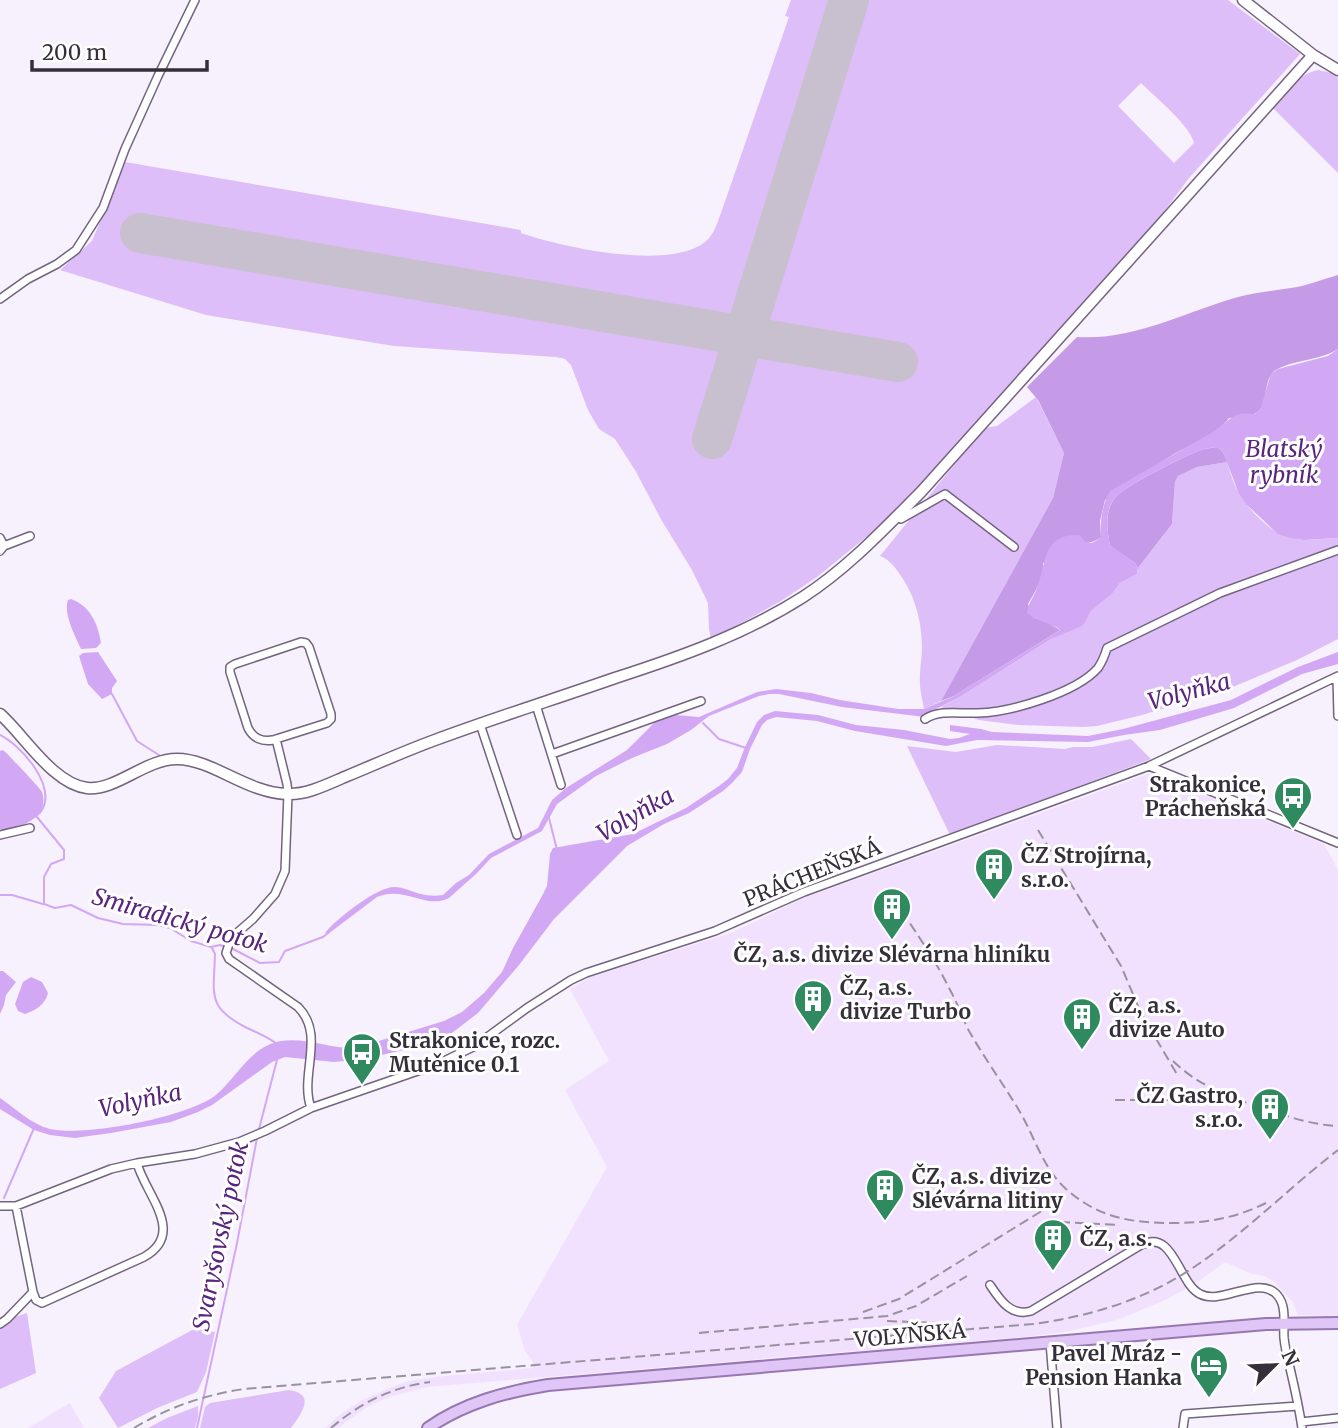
<svg xmlns="http://www.w3.org/2000/svg" width="1338" height="1428" font-family="Merriweather,serif">
<style>
.built{fill:#f1e1ff}
.green{fill:#ddbef8;fill-rule:evenodd}
.forest{fill:#c59be7}
.water{fill:#d2a8f5}
.lines{fill:none;stroke-linecap:round;stroke-linejoin:round}
.stream{stroke:#d2a8f5;stroke-width:2}
.runway{stroke:#c8c0ce;stroke-width:40}
.street-casing{stroke:#73647f;stroke-width:10}
.secondary-casing{stroke:#73647f;stroke-width:13}
.primary-casing{stroke:#9777b1;stroke-width:14}
.street{stroke:#fff;stroke-width:7}
.secondary{stroke:#fff;stroke-width:10}
.primary{stroke:#e0c5f7;stroke-width:10}
.rail{stroke:#98919e;stroke-width:2;stroke-dasharray:10 5;stroke-linecap:butt}
.labels{text-anchor:middle;dominant-baseline:central;stroke-width:6;stroke-linejoin:round;paint-order:stroke}
.poi-label{font-size:21px;font-weight:bold;fill:#352f3b;stroke:#fff;text-anchor:start}
.street-label{font-size:21px;fill:#352f3b;stroke:#fff}
.water-label{font-size:23px;font-style:italic;fill:#5a257d;stroke:#fff}
</style>
<rect width="100%" height="100%" fill="#f7f0fd"/>
<!-- built -->
<path class="built" d="M1151 773 1324 844 1338 870V1316L1298 1315 1293 1302 1273 1281 1264 1276 1252 1274 1225 1262 1192 1286 1163 1301 1120 1319 1070 1331 1034 1336 427 1387 389 1397 367 1407 338 1428H325L338 1416 362 1400 399 1384 414 1380 445 1376 533 1368 532 1360 525 1351 517 1325 607 1167 565 1090 609 1061 570 989 590 977 731 933 804 898Z
M70 1403 84 1428H28Z"/>
<!-- green -->
<path class="green" d="M791 0H1228L1300 54 1189 178 1163 213 1124 258 897 512 817 577 781 601 716 637 711 639 709 629 708 603 692 570 662 521 635 470 615 439 599 429 588 410 571 365 565 359 556 357 394 346 206 315 60 270 92 241 125 162 521 230V233C561 247 669 271 705 242 714 235 717 223 721 213L789 17 785 16ZM1141 83C1155 97 1190 125 1194 143L1174 163 1118 106Z
M1318 70 1332 73 1338 78V173L1272 107C1285 93 1298 74 1318 70Z
M1036 397 1064 453 1053 498 941 701 924 709C922 698 919 687 920 676 920 666 922 657 922 648 922 624 916 599 903 579 897 570 891 560 880 556L984 428 997 426Z
M1227 462C1230 472 1233 483 1239 493 1247 508 1271 533 1288 537 1303 542 1322 539 1338 538V545L1336 546 1338 555V639L1297 660 1228 689 1142 715 1097 726 1083 727 1018 725 979 720 941 707 960 697 1051 639 1087 619 1091 611 1112 594 1120 583 1137 574 1138 568 1172 524 1175 482 1178 476 1197 467Z
M1131 739 1151 759 950 835 907 746 956 752 997 745 1065 749 1073 747H1092Z
M27 1313 36 1373 0 1389V1322Z
M194 1329 215 1332 206 1372 197 1392 157 1408 118 1428 99 1398 116 1371Z
M289 1390C317 1394 301 1414 291 1428H200L205 1407 210 1403Z
M198 1406V1417L195 1428H148L167 1418Z"/>
<!-- forest -->
<path class="forest" d="M1338 275V349C1319 361 1295 359 1276 370 1262 378 1269 407 1256 413 1249 417 1238 417 1229 418 1216 435 1192 444 1174 454 1150 469 1128 484 1105 500L1100 521 1101 538 1092 542 1086 543 1043 563C1044 578 1035 592 1028 604L1033 617 1048 623 1060 630 954 696 941 701 1053 498 1064 453 1038 400 1027 387 1077 337C1133 341 1185 312 1238 297 1256 292 1273 291 1291 288 1307 286 1323 279 1338 275Z
M1217 447 1223 452 1227 462 1197 467 1178 476 1175 482 1172 524 1138 568 1135 563 1110 546C1107 530 1104 512 1115 498 1122 487 1187 455 1201 450 1206 448 1212 448 1217 447Z"/>
<!-- water -->
<path class="water" d="M1338 349V538L1304 540 1290 538 1278 534 1246 504 1239 494 1223 452 1217 447C1212 448 1206 448 1201 450 1187 455 1122 487 1115 498 1104 511 1107 530 1110 545L1135 563 1138 568 1137 574 1120 583 1112 594 1091 611 1087 619 1082 626 1051 639 960 697 928 713 925 717 842 707 779 694H769L759 696 709 716 691 730 667 744 632 758 596 776 557 804 542 831 491 858 476 874 449 898C426 910 405 885 377 897L328 934 325 933C336 919 377 887 394 887 404 887 412 892 421 894 428 896 436 896 443 895L456 883 469 875 489 854 538 828 552 800 566 788 627 750 658 719 676 715 699 717 757 692 776 689 811 693 840 700 898 709H924L954 696 1060 630 1058 628 1033 617 1027 613C1028 603 1034 597 1037 588 1047 562 1042 534 1079 535L1086 542 1092 543 1101 538C1100 521 1102 505 1110 491L1213 432C1231 420 1231 411 1255 414L1260 410 1271 374 1278 369 1328 356Z
M71 599C90 606 98 623 101 643L96 648 81 649C75 636 63 613 68 600Z
M98 652 117 681 112 688V694L102 699 88 684 79 656 83 653Z
M1338 652V664L1302 674 1234 708 1160 730 1124 735 1088 742 977 740 946 746 855 731 817 721 776 717 767 720 762 725 750 749 742 772 732 783 723 791 689 813 664 824 627 846 554 919 519 965 478 1013 448 1036 408 1049 364 1059 334 1062 285 1057 272 1062 212 1105 198 1112 171 1122 111 1133 75 1138 50 1135 34 1130 0 1109V1098C16 1109 31 1124 50 1129 85 1137 188 1117 216 1095 237 1077 251 1046 281 1041 307 1037 331 1049 356 1048L444 1021 462 1012 484 993 502 972 513 948 542 896 547 886 550 854 553 848 633 834 686 808 719 786 728 779 737 768 745 747 757 722 764 715 775 711 818 715 856 725 904 730 950 739 959 738 970 734 950 731V725L981 729 992 732 1088 736 1123 729 1231 700 1298 667Z
M3 750C7 753 41 789 42 792 45 800 43 808 39 815 28 823 14 832 0 829V751Z
M0 971H3L16 982 6 995 4 1005 0 1014Z
M31 977 42 982 48 993C45 1005 36 1010 25 1014L18 1011 15 1004 23 982Z"/>
<g class="lines">
<!-- stream -->
<path class="stream" d="M112 694 137 741 162 757
M703 723 719 739 746 748
M0 735C22 746 59 788 40 813
M37 817 64 850V859L51 864 44 877V904L55 908 71 905 98 918 123 924 158 925 170 928 191 941 211 947 220 945 226 947
M549 818 557 850
M0 895H12L43 904
M212 948 215 954C214 995 206 1007 247 1028 258 1033 268 1037 277 1044
M231 948 260 963 279 962 285 951 323 937 328 933
M259 1129 277 1060
M4 1198 34 1128
M197 1428 237 1243 257 1138"/>
<!-- runway -->
<path class="runway" d="M140 233 898 362
M712 439 849 0"/>
<defs>
<path id="street" d="M0 299 28 279 57 264 76 250 103 208 125 149 158 76 195 0
M897 516 901 519 945 494 1014 547
M0 538 4 546 0 551
M4 546 30 536
M301 642 306 643 309 647 331 714V719L327 723 273 740C262 742 253 738 248 728L230 672V667L235 664Z
M1337 677 1338 716
M536 705 561 785
M925 719C940 709 961 714 978 713 1011 712 1076 693 1098 668 1102 662 1105 655 1107 648L1220 593 1338 550
M480 724 517 835
M276 739 287 784 288 794 285 871 275 894 253 919 231 938 226 953 229 959 298 1007C326 1035 299 1075 311 1108
M552 754 701 701
M1149 766 1338 843
M0 835 30 828
M0 1206H16L111 1169 137 1163 195 1154 239 1142 265 1131 311 1108 438 1064 475 1046 527 1008 571 980 586 973 715 931 804 892 1149 766 1338 676
M16 1206 33 1292 36 1300 42 1303 144 1257C187 1233 145 1194 137 1163
M990 1285C1000 1300 1011 1317 1031 1311L1141 1245C1174 1228 1178 1283 1200 1294 1222 1306 1260 1273 1278 1296 1287 1307 1283 1325 1284 1338 1285 1347 1287 1356 1289 1364 1294 1385 1299 1407 1302 1428
M0 1324 7 1319 33 1292
M1050 1342 1057 1428
M1301 1422 1338 1418
M1183 1428 1185 1414 1298 1406"/>
<path id="secondary" d="M1243 0 1313 55 1338 70
M0 714C24 735 53 784 87 788 116 791 145 759 177 759 212 759 247 793 287 794 307 795 328 784 347 776 376 764 405 751 435 740 494 718 555 699 615 678 680 657 745 634 803 597 848 568 884 529 921 492L1313 55"/>
<path id="primary" d="M428 1428C464 1403 505 1392 548 1385L1266 1324 1338 1323"/>
</defs>
<!-- street casing -->
<use href="#street" class="street-casing"/>
<!-- secondary casing -->
<use href="#secondary" class="secondary-casing"/>
<!-- primary casing -->
<use href="#primary" class="primary-casing"/>
<!-- street -->
<use href="#street" class="street"/>
<!-- secondary -->
<use href="#secondary" class="secondary"/>
<!-- primary -->
<use href="#primary" class="primary"/>
<!-- rail -->
<path class="rail" d="M1038 830 1121 966 1141 1013 1178 1076
M902 911C918 936 936 961 949 988 957 1002 962 1017 969 1031 985 1059 1004 1085 1020 1112 1035 1138 1043 1168 1066 1189 1099 1218 1131 1223 1174 1223 1207 1223 1236 1218 1266 1203
M1173 1061C1201 1088 1234 1099 1269 1110 1292 1118 1314 1125 1338 1126
M1115 1100H1187L1230 1103
M1060 1222 1120 1225
M863 1312 899 1299 1058 1201
M887 1321 940 1323
M699 1333 887 1316 916 1306 967 1276
M134 1428C169 1407 204 1395 244 1389L1033 1324C1092 1316 1148 1299 1197 1265 1247 1231 1290 1187 1338 1150
M331 1428C360 1403 392 1387 430 1382"/>
</g>
<!-- icons -->
<defs>
<symbol id="bus-pin" viewBox="-11 -11 22 30"><path d="M0 17L-7.5 6A9.5 9.5 0 1 1 7.5 6Z" fill="#308a5f" stroke="#fff"/><path d="M-5-6H5V4H4V6H2V4H-2V6H-4V4H-5ZM-3.5-4V0h7V-4ZM-3.5 1.2v1.5H-2V1.2ZM2 1.2v1.5H3.5V1.2Z" fill="#fff"/></symbol>
<symbol id="building-pin" viewBox="-11 -11 22 30"><path d="M0 17L-7.5 6A9.5 9.5 0 1 1 7.5 6Z" fill="#308a5f" stroke="#fff"/><path d="M-4-6H4V6H1V3H-1V6H-4ZM-2.5-4.3h1.7v1.8h-1.7ZM.8-4.3h1.7v1.8H.8ZM-2.5-1h1.7V.8h-1.7ZM.8-1h1.7V.8H.8Z" fill="#fff"/></symbol>
<symbol id="hotel-pin" viewBox="-11 -11 22 30"><path d="M0 17L-7.5 6A9.5 9.5 0 1 1 7.5 6Z" fill="#308a5f" stroke="#fff"/><path d="M-6-4.5h1.5V1H6V5H4.5V3h-9V5H-6ZM-4 0a1.8 1.8 0 1 1 3.6 0ZM.5 0V-2.5h3Q6-2.5 6 0Z" fill="#fff"/></symbol>
</defs>
<g fill-rule="evenodd">
<use href="#bus-pin" x="1271" y="774" width="44" height="60"/>
<use href="#building-pin" x="972" y="845" width="44" height="60"/>
<use href="#building-pin" x="870" y="885" width="44" height="60"/>
<use href="#building-pin" x="791" y="977" width="44" height="60"/>
<use href="#building-pin" x="1060" y="995" width="44" height="60"/>
<use href="#bus-pin" x="340" y="1030" width="44" height="60"/>
<use href="#building-pin" x="1248" y="1085" width="44" height="60"/>
<use href="#building-pin" x="863" y="1166" width="44" height="60"/>
<use href="#building-pin" x="1031" y="1216" width="44" height="60"/>
<use href="#hotel-pin" x="1187" y="1343" width="44" height="60"/>
</g>
<g class="labels">
<!-- poi labels -->
<g class="poi-label">
<text x="1266" y="784" text-anchor="end">Strakonice,<tspan x="1266" dy="24">Prácheňská</tspan></text>
<text x="1021" y="855">ČZ Strojírna,<tspan x="1021" dy="24">s.r.o.</tspan></text>
<text x="892" y="954" text-anchor="middle">ČZ, a.s. divize Slévárna hliníku</text>
<text x="840" y="987">ČZ, a.s.<tspan x="840" dy="24">divize Turbo</tspan></text>
<text x="1109" y="1005">ČZ, a.s.<tspan x="1109" dy="24">divize Auto</tspan></text>
<text x="389" y="1040">Strakonice, rozc.<tspan x="389" dy="24">Mutěnice 0.1</tspan></text>
<text x="1243" y="1095" text-anchor="end">ČZ Gastro,<tspan x="1243" dy="24">s.r.o.</tspan></text>
<text x="912" y="1176">ČZ, a.s. divize<tspan x="912" dy="24">Slévárna litiny</tspan></text>
<text x="1080" y="1238">ČZ, a.s.</text>
<text x="1182" y="1353" text-anchor="end">Pavel Mráz -<tspan x="1182" dy="24">Pension Hanka</tspan></text>
</g>
<!-- street labels -->
<g class="street-label">
<text transform="translate(812 873) rotate(-22)">PRÁCHEŇSKÁ</text>
<text transform="translate(910 1335) rotate(-5)">VOLYŇSKÁ</text>
</g>
<!-- water labels -->
<g class="water-label">
<text x="1284" y="448">Blatský<tspan x="1284" dy="26">rybník</tspan></text>
<text transform="translate(1189 691) rotate(-15)">Volyňka</text>
<text transform="translate(635 814) rotate(-30)">Volyňka</text>
<text transform="translate(180 920) rotate(16)">Smiradický potok</text>
<text transform="translate(140 1100) rotate(-12)">Volyňka</text>
<text transform="translate(220 1236) rotate(-78)">Svaryšovský potok</text>
</g>
</g>
<!-- north arrow -->
<g transform="translate(1275 1365) rotate(66)" stroke="#ffffff" stroke-width="5" paint-order="stroke">
<path d="M0-5L12 26L0 18L-12 26Z" fill="#352f3b"/>
<text y="-10" font-size="19" font-weight="bold" text-anchor="middle" fill="#352f3b">N</text>
</g>
<!-- scale -->
<path d="M32 60v10h175v-10" fill="none" stroke="#352f3b" stroke-width="3.5"/>
<text x="42" y="60" font-size="21" fill="#352f3b" stroke="#ffffff" stroke-width="5" paint-order="stroke">200 m</text>
</svg>
